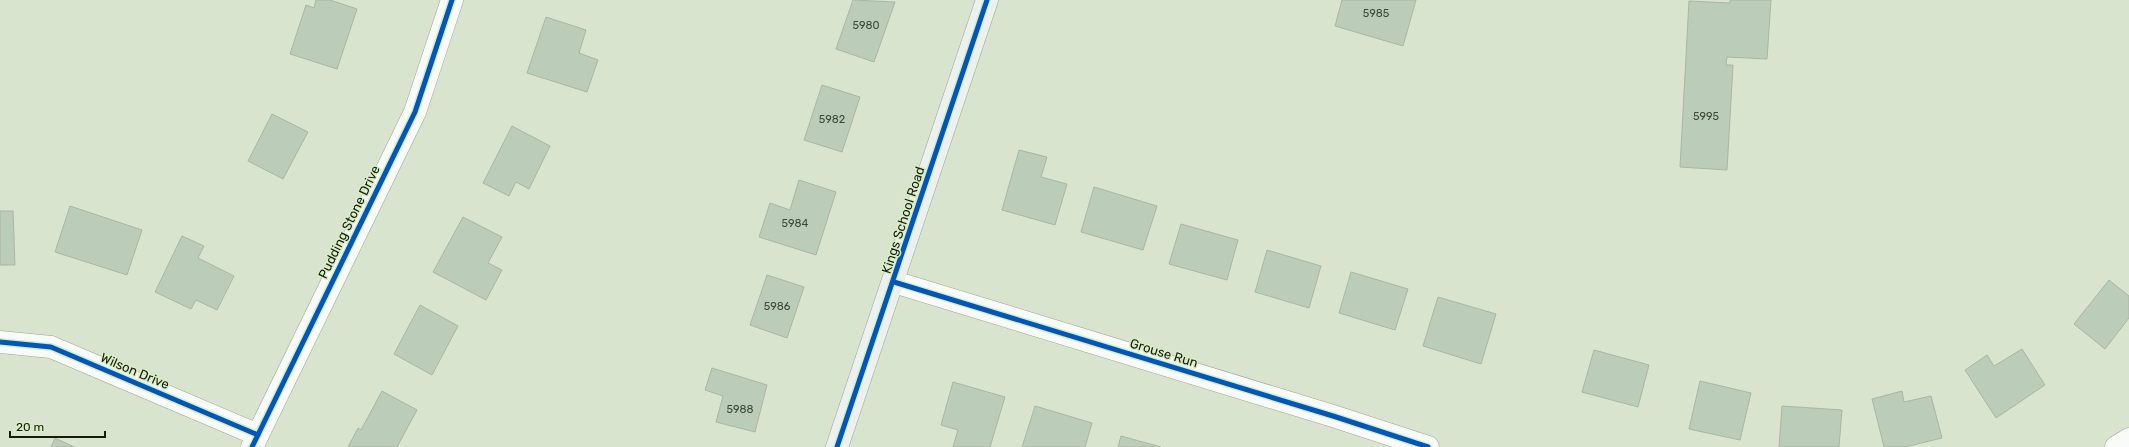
<svg xmlns="http://www.w3.org/2000/svg" width="2129" height="447" font-family="Rubik,sans-serif">
<style>
.building{fill:#bbccb9;stroke:#aab5a6}
.lines{fill:none;stroke-linecap:round;stroke-linejoin:round}
.street-casing{stroke:#9da595;stroke-width:23}
.secondary-casing{stroke:#9da595;stroke-width:23}
.street{stroke:#f9fbf8;stroke-width:22}
.secondary{stroke:#ecf1f0;stroke-width:22}
.cycleway-casing{stroke:#d8edc5;stroke-width:8}
.cycleway{stroke:#0057b8;stroke-width:5}
.labels{text-anchor:middle;dominant-baseline:central;stroke-width:3;stroke-linejoin:round;paint-order:stroke}
.number-label{font-size:11px;fill:#3e4839}
.street-label{font-size:13px;fill:#151c0e;stroke:#d8edc5}
</style>
<rect width="100%" height="100%" fill="#d9e4ce"/>
<!-- building -->
<path class="building" d="M316 0H330L357 9 337 69 290 54 306 5 314 8Z
M853 0 895 2 874 62 836 49Z
M1342 0H1416L1403 46 1335 26Z
M1730 0H1771L1767 59 1727 57 1726 65H1733L1727 170 1680 167 1689 1 1730 3Z
M546 17 586 30 579 53 598 60 587 92 527 73Z
M822 85 860 97 842 152 804 140Z
M272 114 308 132 283 179 248 161Z
M512 126 550 146 529 189 516 182 509 196 483 183Z
M1019 150 1047 157 1041 177 1067 184 1055 225 1002 210Z
M799 180 836 192 816 255 759 237 770 203 790 210Z
M1094 187 1157 206 1143 250 1081 232Z
M70 206 142 230 127 275 55 252Z
M0 211H13L15 265H0Z
M463 217 502 237 488 263 502 270 486 300 433 272Z
M1181 224 1238 240 1227 280 1169 264Z
M182 236 204 246 198 258 234 276 217 310 196 300 191 309 155 292Z
M1267 250 1321 266 1309 308 1255 292Z
M1351 272 1408 289 1395 330 1339 313Z
M767 275 804 287 787 338 750 325Z
M2109 280 2129 296V318L2105 349 2074 324Z
M1438 297 1496 314 1481 364 1423 346Z
M420 305 458 326 432 375 394 354Z
M2022 349 2045 385 1996 418 1965 370 1987 355 1994 366Z
M1594 350 1649 365 1638 407 1582 392Z
M712 368 767 385 755 432 716 422 723 396 705 390Z
M1700 381 1751 393 1740 440 1689 429Z
M953 382 1005 397 990 447H953L958 430 941 425Z
M382 391 417 410 397 447H348L358 428 361 430Z
M1902 391 1904 402 1931 396 1942 438 1905 447H1884L1872 399Z
M1035 406 1092 423 1085 447H1022Z
M1782 406 1842 410 1839 447H1779Z
M1121 436 1161 447H1118Z
M55 438 74 447H51Z"/>
<g class="lines">
<defs>
<path id="street" d="M894 282 1333 416 1428 447
M0 342 51 347 258 435
M252 447 415 112 452 0
M2116 447 2129 439"/>
<path id="secondary" d="M837 447 987 0"/>
</defs>
<!-- street casing -->
<use href="#street" class="street-casing"/>
<!-- secondary casing -->
<use href="#secondary" class="secondary-casing"/>
<!-- street -->
<use href="#street" class="street"/>
<!-- secondary -->
<use href="#secondary" class="secondary"/>
<defs>
<path id="cycleway" d="M894 282 1333 416 1428 447
M0 342 51 347 258 435
M252 447 415 112 452 0
M837 447 987 0"/>
</defs>
<!-- cycleway casing -->
<use href="#cycleway" class="cycleway-casing"/>
<!-- cycleway -->
<use href="#cycleway" class="cycleway"/>
</g>
<g class="labels">
<!-- number labels -->
<g class="number-label">
<text x="1376" y="13">5985</text>
<text x="866" y="25">5980</text>
<text x="1706" y="116">5995</text>
<text x="832" y="119">5982</text>
<text x="795" y="223">5984</text>
<text x="777" y="306">5986</text>
<text x="740" y="409">5988</text>
</g>
<!-- street labels -->
<g class="street-label">
<text transform="translate(903 220) rotate(-72)">Kings School Road</text>
<text transform="translate(349 222) rotate(-64)">Pudding Stone Drive</text>
<text transform="translate(1164 353) rotate(17)">Grouse Run</text>
<text transform="translate(135 371) rotate(23)">Wilson Drive</text>
</g>
</g>
<!-- scale -->
<path d="M10 431v6h95v-6" fill="none" stroke="#151c0e" stroke-width="2"/>
<text x="16" y="431" font-size="12" fill="#151c0e" stroke="#d8edc5" stroke-width="3" paint-order="stroke">20 m</text>
</svg>
